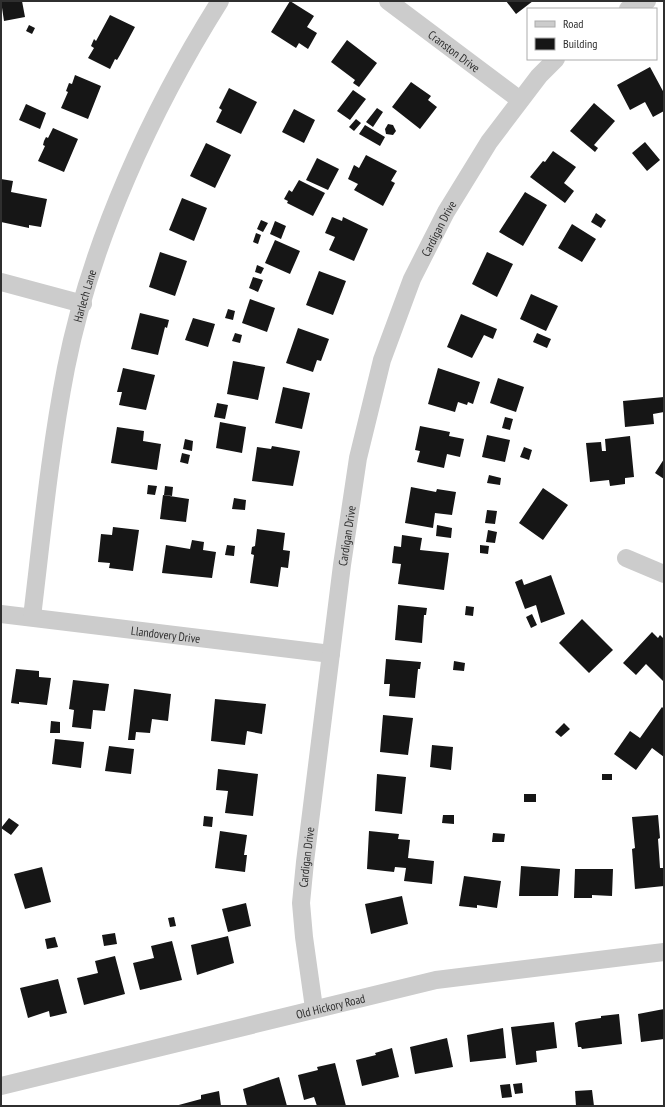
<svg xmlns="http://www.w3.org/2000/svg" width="665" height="1107" font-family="'PT Sans Narrow',sans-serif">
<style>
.building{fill:#161616}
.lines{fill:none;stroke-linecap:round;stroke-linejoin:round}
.minor{stroke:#ccc;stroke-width:18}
.labels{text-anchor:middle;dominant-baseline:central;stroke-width:4;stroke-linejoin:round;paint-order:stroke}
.street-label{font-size:12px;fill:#2f2f2f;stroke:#fff}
</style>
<rect width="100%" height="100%" fill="#fff"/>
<!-- building -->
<path class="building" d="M1 1H22L25 17 4 21Z
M290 1 314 16 307 27 317 33 308 49 299 43 296 48 271 32Z
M506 1H533L516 14Z
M110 15 135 27 120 55 117 60 115 59 110 69 88 58 94 48 91 46 94 39 96 41Z
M29 25 35 28 32 34 26 31Z
M347 40 377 63 359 87 353 83 355 80 331 62Z
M650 67 664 93V111L653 117 645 102 630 110 617 85Z
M75 75 101 86 88 119 61 108 68 92 66 91 69 83 72 84Z
M411 82 431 96 428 100 437 107 420 129 392 107Z
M229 88 257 102 241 134 216 122 222 110 219 108Z
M353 90 366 99 350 120 337 111Z
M594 103 615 121 594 145 598 148 595 152 570 131Z
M26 104 46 113 40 129 19 120Z
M377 108 383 112 373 127 366 122Z
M294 109 315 120 304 143 282 132Z
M356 119 361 123 354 131 349 127Z
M388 124 393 125 396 131 393 135 386 134 385 129Z
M365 125 385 137 380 146 359 134Z
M53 128 78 139 64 172 38 161 45 146 43 145 44 141 46 137 48 138Z
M645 142 660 160 647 171 632 153Z
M206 143 231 155 215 188 190 176Z
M553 151 576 167 564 183 574 191 565 203 530 177 543 161 545 162Z
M366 155 397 171 391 181 395 183 383 206 354 190 358 184 348 179 354 165 359 168Z
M317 158 339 169 328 190 306 180Z
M1 179 13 181 11 192 47 199 41 227 29 225V228L1 222Z
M299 180 325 193 313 216 287 203 288 201 284 199 289 190 292 192Z
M525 192 547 205 523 246 499 232Z
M182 198 207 208 194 241 169 230Z
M596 213 606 220 601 228 591 222Z
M332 217 342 221 343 217 368 229 354 261 329 250 335 237 325 233Z
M261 220 268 223 263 232 257 229Z
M275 221 286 226 281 239 270 234Z
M572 224 596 239 582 262 558 248Z
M256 233 261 235 258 244 253 242Z
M275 240 300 251 290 274 265 263Z
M160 252 187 261 175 296 149 287Z
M487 252 513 264 497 297 472 284Z
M257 265 264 268 261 274 255 272Z
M319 271 346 281 333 315 306 305Z
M253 277 263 280 258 292 249 288Z
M531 294 558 306 546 331 520 319Z
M250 299 275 308 267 332 242 323Z
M228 309 235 311 233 320 225 318Z
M140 313 169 320 167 328 165 327 158 355 131 349Z
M461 314 497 329 493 339 484 335 472 358 447 347Z
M193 318 215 324 208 347 185 340Z
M298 328 329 339 321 361 317 360 313 372 286 363Z
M235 333 242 335 240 343 232 341Z
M537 333 551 339 547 348 533 342Z
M233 361 265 367 258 400 227 394Z
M123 368 155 375 146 410 119 405 122 392H117Z
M438 368 480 382 473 404 468 402 467 405 458 402 455 412 428 404Z
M498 378 524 387 516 412 490 403Z
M283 387 310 393 302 429 275 423Z
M664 397V412L653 414 654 424 625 427 623 401Z
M217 403 228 405 225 419 214 417Z
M505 417 513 419 510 430 502 428Z
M220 422 246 427 242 453 216 448Z
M420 426 450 432 449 436 464 439 460 457 447 454 444 468 417 462 420 451 415 450Z
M117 427 144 431 143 441 161 444 157 470 111 463Z
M487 435 510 440 505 462 482 457Z
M630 436 634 477 625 478V484L610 486 609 480 590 482 586 443 601 442 602 451H606L605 439Z
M185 439 193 441 192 451 183 449Z
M272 446 300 451 293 486 252 481 257 447 271 449Z
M524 447 532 450 529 460 520 457Z
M182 453 190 455 188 464 180 462Z
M664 459V479L655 473Z
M489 475 501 478 500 485 487 483Z
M148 485 157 486 155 495 147 494Z
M165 486 173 487 172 496 164 495Z
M411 487 436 492 437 489 456 492 452 515 435 513 433 528 405 523Z
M543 488 568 505 543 540 519 523Z
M163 495 189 499 186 522 160 519Z
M234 498 246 500 245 510 232 509Z
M487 510 497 511 495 524 485 523Z
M437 525 452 528 451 538 436 536Z
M113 527 139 530 133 571 109 568 110 563 98 562 101 534 112 535Z
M257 529 285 533 283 550 290 551 288 568 281 567 278 587 250 583 254 555 251 554 252 547 255 546Z
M488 530 497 532 495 543 486 542Z
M402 535 422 538 420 550 449 553 444 590 398 584 401 564 392 563 394 546 401 547Z
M192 540 204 542 203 550 216 552 212 578 162 573 166 545 190 549Z
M227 545 235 546 234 556 225 555Z
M480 545 489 546 488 554 480 553Z
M551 575 565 614 541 623 536 605 525 609 515 582 522 579 524 585Z
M398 605 427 608 426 615H424L422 643 395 640Z
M466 606 474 607 473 616 465 615Z
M532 614 537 625 531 628 526 617Z
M582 619 613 650 589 673 559 643Z
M652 632 658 638 660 635 664 639 663 681 646 664 636 675 623 663Z
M386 659 421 662 420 669H418L415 698 389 696 390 684H384Z
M454 661 465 663 464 671 453 670Z
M16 669 39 671V677L51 678 47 705 19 702V704L11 703Z
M73 680 109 684 105 711 93 710 91 729 72 727 74 710 69 709Z
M134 689 171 694 168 721 152 719 150 733 136 732 135 740H128Z
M215 699 266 704 262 734 247 731 245 745 211 741Z
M662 707 664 709V757L652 748 636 770 614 754 630 731 640 738Z
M383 715 413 718 408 755 380 752Z
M51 721 60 722V733H50Z
M564 723 570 729 561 737 555 732Z
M55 739 84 742 81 768 52 764Z
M432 745 453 747 451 770 430 767Z
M109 746 134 749 131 774 105 771Z
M218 769 258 774 253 816 225 813 228 791 216 790Z
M377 774 406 777 402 814 375 811Z
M602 774H612V780H602Z
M524 794H536V802H524Z
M443 815H454V824L442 823Z
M658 815 660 838 658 839 659 853 660 868H664V886L635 889 632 849 635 848 632 817Z
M204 816 213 817 212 827 203 826Z
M9 818 19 825 11 835 1 828Z
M220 831 247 835 244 855H247L245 872 215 868Z
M369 831 399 834 398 839 410 840 408 858 434 861 432 884 404 881 406 868 395 867 394 872 367 869Z
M493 833 505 834 504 842H492Z
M521 866 560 869 558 896H519Z
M42 867 51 902 25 909 14 874Z
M575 869H613L612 896 592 895V898H574Z
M464 876 501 881 497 908 477 905V908L459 906Z
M402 896 408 924 371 934 365 904Z
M246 903 251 926 228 932 222 909Z
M174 917 176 926 170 927 168 918Z
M115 933 117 944 104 946 102 935Z
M228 936 234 963 197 975 191 945Z
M55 937 58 947 47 949 45 939Z
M172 941 182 980 140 990 133 963 154 958 151 946Z
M115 956 125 994 84 1005 77 978 98 973 95 961Z
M58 979 67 1013 50 1017 49 1011 28 1018 20 988Z
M664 1009V1039L641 1042 638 1014Z
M619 1014 622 1044 582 1049 581 1047H578L575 1023 579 1021 601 1018V1016Z
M554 1022 557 1048 536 1051 537 1062 516 1065 511 1027Z
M503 1028 506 1058 470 1062 467 1035Z
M447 1038 453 1067 415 1074 410 1047Z
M392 1048 399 1077 362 1086 356 1060 376 1055 375 1053Z
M335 1063 346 1106H317L314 1097 304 1100 298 1075 318 1070 317 1067Z
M279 1077 287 1106H247L243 1089Z
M522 1083 523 1093 515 1094 513 1084Z
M510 1084 512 1097 502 1098 500 1085Z
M592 1090 594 1106H576L575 1091Z
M219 1091 221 1106H175L201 1099V1095Z"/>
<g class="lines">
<!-- minor -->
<g class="minor">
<path id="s1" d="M388 1 520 100"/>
<path d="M628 9 647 1"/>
<path d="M1 282 83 304"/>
<path d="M626 558 664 574"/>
<path id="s2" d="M1 614 331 654"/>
<path id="s3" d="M32 617C42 534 50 450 66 368 91 241 152 109 220 1"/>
<path id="s4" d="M314 1008 304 937 301 903 305 862 342 565 358 458 382 360 412 279 446 212 489 142 539 76 556 59"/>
<path id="s5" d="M1 1086 436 980 664 952"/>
</g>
</g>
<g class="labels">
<!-- street labels -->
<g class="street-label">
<text stroke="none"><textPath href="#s1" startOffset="83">Cranston Drive</textPath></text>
<text stroke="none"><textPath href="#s4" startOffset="799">Cardigan Drive</textPath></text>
<text stroke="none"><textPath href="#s3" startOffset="326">Harlech Lane</textPath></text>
<text stroke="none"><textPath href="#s4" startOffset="476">Cardigan Drive</textPath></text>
<text stroke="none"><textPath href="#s2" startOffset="166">Llandovery Drive</textPath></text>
<text stroke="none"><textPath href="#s4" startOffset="152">Cardigan Drive</textPath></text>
<text stroke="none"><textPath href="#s5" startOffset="339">Old Hickory Road</textPath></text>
</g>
</g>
<!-- border -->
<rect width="665" height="1107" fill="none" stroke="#2f2f2f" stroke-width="4"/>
<!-- legend -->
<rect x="527" y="8" width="130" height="52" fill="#ffffff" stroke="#acacac"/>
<rect x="535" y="21" width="20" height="6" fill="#cccccc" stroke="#acacac"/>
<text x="563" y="28" font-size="12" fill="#2f2f2f">Road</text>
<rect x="535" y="38" width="20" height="12" fill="#161616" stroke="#acacac"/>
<text x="563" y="48" font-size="12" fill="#2f2f2f">Building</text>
</svg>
